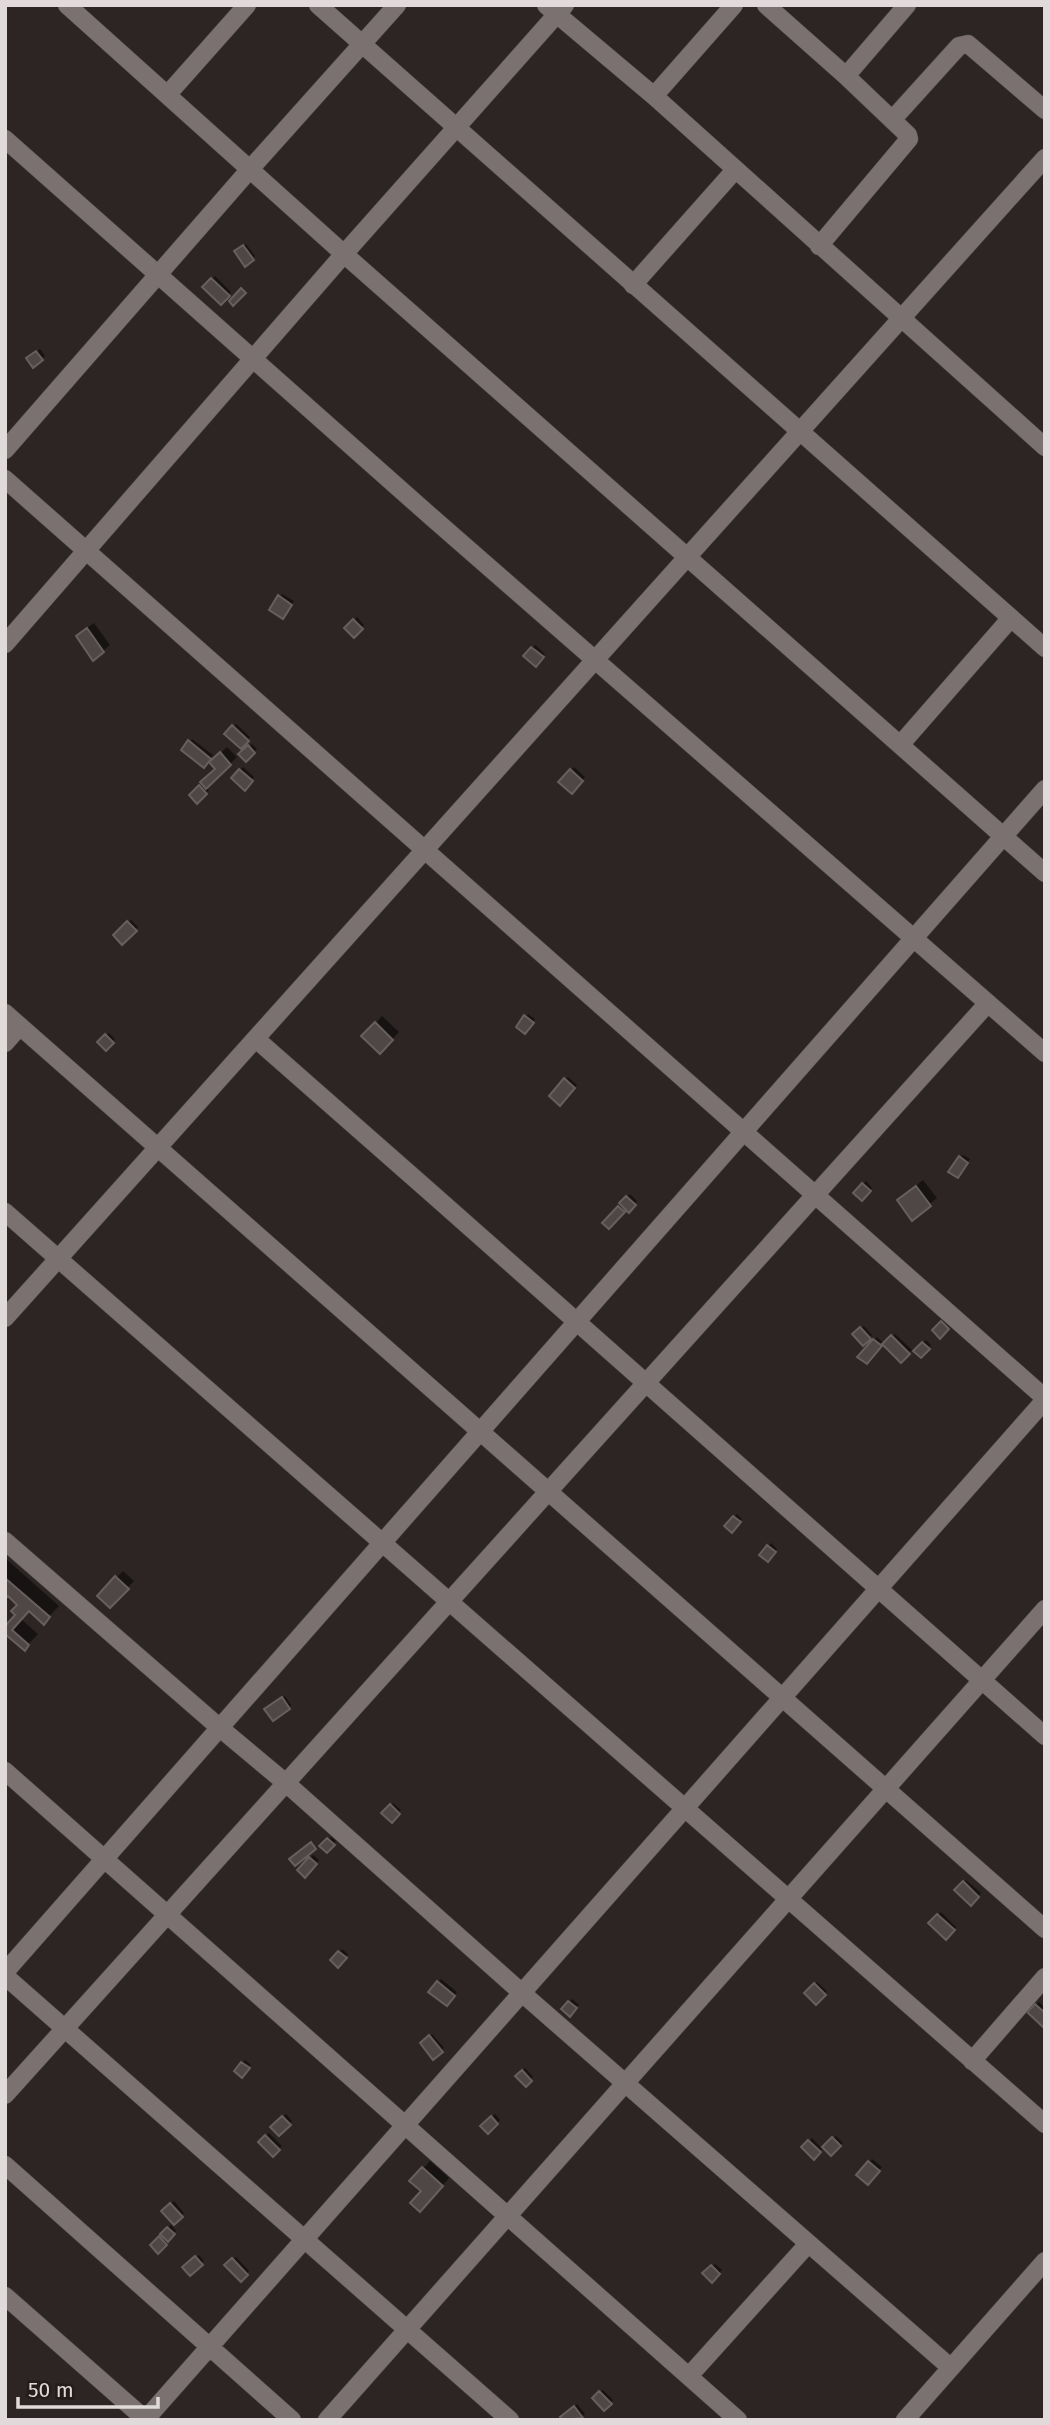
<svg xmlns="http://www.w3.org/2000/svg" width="1050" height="2425" font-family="'Fira Sans',sans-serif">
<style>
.shadow{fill:#0007}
.building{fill:#4f4746;stroke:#675f5e;stroke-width:2}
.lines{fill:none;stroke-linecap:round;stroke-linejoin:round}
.street-casing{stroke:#494342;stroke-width:19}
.secondary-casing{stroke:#494342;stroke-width:19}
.street{stroke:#7a7170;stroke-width:18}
.secondary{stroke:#7a7170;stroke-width:18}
</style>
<rect width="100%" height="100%" fill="#2c2524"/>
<!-- shadow -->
<path class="shadow" d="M246 244 255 256 253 259 239 249Z
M215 276 231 292 221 303 205 287Z
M40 349 45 356 34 365 31 355Z
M282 594 294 601 286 614 279 597Z
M357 617 364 625 354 636 346 628Z
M94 623 110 645 103 651 84 630Z
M535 645 545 654 536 664 526 656Z
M236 724 250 737 241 747 226 733Z
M192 739 213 755 203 766 183 750Z
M252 744 257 749 246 760 241 754Z
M227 747 237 757 206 787 209 790 197 801 191 795 217 768 211 762Z
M243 767 254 777 244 788 233 778Z
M574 767 585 777 571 791 561 781Z
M131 920 138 927 122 942 115 935Z
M528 1014 535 1019 528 1029 526 1017Z
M382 1016 399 1032 380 1052 364 1036Z
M109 1033 115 1039 106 1049 99 1042Z
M568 1077 577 1085 560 1104 551 1096Z
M963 1155 970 1159 960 1173V1157Z
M923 1180 937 1198 913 1218 905 1194Z
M866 1181 872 1188 862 1199 855 1193Z
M630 1194 637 1201 629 1210 626 1208 609 1227 605 1223Z
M864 1326 872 1335 863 1344 854 1334Z
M895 1334 912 1350 901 1360 885 1344Z
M877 1337 883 1343 866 1362 860 1356Z
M926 1340 931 1345 921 1356 916 1351Z
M737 1514 742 1519 732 1530 727 1526Z
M771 1543 777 1549 768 1560 762 1554Z
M5 1558 59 1606 44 1622 29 1609 21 1619 38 1634 25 1648 5 1631 18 1615 20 1605 8 1594 5 1597Z
M123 1571 134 1581 110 1606 99 1595Z
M285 1696 291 1705 289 1708 269 1706Z
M393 1803 401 1810 392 1820 384 1813Z
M331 1837 336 1841 327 1851 322 1846Z
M313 1855 319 1860 305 1875 299 1870Z
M966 1880 981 1893 971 1904 956 1890Z
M941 1912 956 1927 946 1938 931 1923Z
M342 1949 348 1954 338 1965 332 1960Z
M441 1979 457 1992 447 2004 438 1982Z
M817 1982 827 1991 816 2003 807 1993Z
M572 1999 579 2005 570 2014 564 2009Z
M1039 2002 1045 2008V2027L1029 2012Z
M432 2034 444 2048 434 2057 422 2043Z
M245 2060 251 2065 245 2073 236 2071Z
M525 2068 533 2077 526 2084 518 2076Z
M286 2114 292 2121 279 2134 273 2127Z
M495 2114 500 2120 488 2131 483 2126Z
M269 2133 282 2146 273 2155 260 2142Z
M836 2136 843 2143 831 2154 824 2147Z
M812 2138 822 2149 814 2157 803 2147Z
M872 2159 882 2167 868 2183 859 2175Z
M430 2161 449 2178 427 2203 423 2191 412 2181Z
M174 2201 184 2213 174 2223 163 2211Z
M171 2225 176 2231 158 2251 152 2245Z
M199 2255 204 2261 190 2273 185 2267Z
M236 2257 249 2271 241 2280 227 2265Z
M715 2264 722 2270 712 2280 705 2273Z
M603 2390 613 2400 604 2409 594 2398Z
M577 2404 585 2414 578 2420H564L565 2414Z"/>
<!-- building -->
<path class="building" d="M243 245 254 260 245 267 234 251Z
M211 278 230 296 221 305 202 287Z
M241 288 246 293 233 306 229 301Z
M36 351 43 360 33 368 26 358Z
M278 595 292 605 283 619 269 610Z
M353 619 363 629 354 638 344 628Z
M87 628 104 652 93 661 76 636Z
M531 647 544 657 536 667 523 656Z
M232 725 249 741 241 749 224 734Z
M188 740 211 759 204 768 181 750Z
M248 745 255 753 246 762 238 754Z
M220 752 231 765 206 789 200 782 215 769 209 762Z
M239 769 253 781 245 791 231 778Z
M570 769 583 781 572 794 558 782Z
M199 785 207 794 197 804 189 795Z
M127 921 137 931 122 945 113 935Z
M524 1015 534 1023 525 1034 516 1027Z
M375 1022 393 1040 380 1054 361 1036Z
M105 1034 114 1043 106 1051 97 1042Z
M564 1078 575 1088 560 1106 549 1096Z
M959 1156 968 1163 958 1178 948 1172Z
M862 1183 871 1191 862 1201 853 1193Z
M916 1186 931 1206 912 1221 897 1200Z
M626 1196 636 1205 629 1213 619 1203Z
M618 1206 625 1212 609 1229 602 1223Z
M941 1321 949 1329 940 1339 932 1330Z
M860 1327 871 1339 863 1346 852 1334Z
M891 1335 910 1354 901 1363 882 1344Z
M873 1339 882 1346 867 1364 857 1357Z
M922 1342 930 1349 921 1358 913 1351Z
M733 1516 741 1522 732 1533 724 1526Z
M767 1545 776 1552 768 1562 759 1555Z
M115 1576 129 1589 110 1608 97 1596Z
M5 1578 50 1617 44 1625 29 1611 12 1630 29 1645 25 1651 5 1634V1626L15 1615 11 1611 17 1605 8 1596 5 1599Z
M282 1697 290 1709 273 1721 264 1709Z
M390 1804 400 1814 392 1823 381 1813Z
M327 1838 335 1845 327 1853 319 1846Z
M311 1842 316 1849 295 1866 289 1859Z
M309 1857 317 1864 305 1878 297 1870Z
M963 1881 979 1897 971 1906 954 1890Z
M937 1914 955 1930 946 1940 928 1923Z
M338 1951 347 1958 338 1968 330 1960Z
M437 1981 455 1996 447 2006 428 1992Z
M814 1983 826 1995 816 2005 804 1993Z
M568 2001 577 2008 570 2017 561 2009Z
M1035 2004 1045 2013V2029L1027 2012Z
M429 2035 443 2052 433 2060 420 2043Z
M241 2062 250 2068 242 2078 234 2071Z
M522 2070 532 2081 526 2087 515 2076Z
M282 2116 291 2125 279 2136 270 2127Z
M491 2116 498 2124 488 2134 480 2126Z
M265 2135 280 2150 273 2157 258 2142Z
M832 2137 841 2146 831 2156 822 2147Z
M808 2140 821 2152 814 2160 801 2147Z
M868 2161 880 2171 868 2185 856 2175Z
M422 2167 443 2186 420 2212 410 2203 421 2191 409 2181Z
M170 2203 183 2217 174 2225 161 2211Z
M167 2227 175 2234 168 2242 160 2234Z
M159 2236 167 2245 158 2254 150 2245Z
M195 2256 203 2265 190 2276 182 2267Z
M232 2258 248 2275 241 2282 224 2265Z
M711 2265 720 2274 712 2283 702 2273Z
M599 2391 612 2404 604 2411 592 2398Z
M574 2406 583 2418 562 2420 560 2417Z"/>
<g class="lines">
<defs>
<path id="street" d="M67 5 344 254 1045 873
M546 5 654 96 1045 447
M766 5 846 76 908 135 909 139 819 246
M846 76 907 5
M168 94 247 5
M654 96 734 5
M892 120 959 46 968 44 1045 110
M5 139 428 514 1045 1053
M633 285 735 170
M5 450 251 168 397 5
M5 479 1045 1398
M5 644 344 254 565 5
M900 745 1011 618
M5 1013 1045 1929
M256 1039C520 1270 781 1504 1045 1736
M5 1043 20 1026
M5 1212 1045 2124
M5 1318 1045 158
M5 1541 220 1728 287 1784 522 1993 950 2367
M5 1771 738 2420
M5 1972 1045 789
M5 1976 510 2420
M972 2061 1045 1977
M5 2095 988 1003
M5 2165 292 2420
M5 2296 146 2420
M689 2376 808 2244
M145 2420 1045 1400
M905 2420 1045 2261"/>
<path id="secondary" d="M318 5 1045 648
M327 2420 1045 1609"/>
</defs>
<!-- street casing -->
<use href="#street" class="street-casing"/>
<!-- secondary casing -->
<use href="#secondary" class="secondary-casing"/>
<!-- street -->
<use href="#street" class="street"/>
<!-- secondary -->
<use href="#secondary" class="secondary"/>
</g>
<!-- border -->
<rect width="1050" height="2425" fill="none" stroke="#e0dbda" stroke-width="14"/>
<!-- scale -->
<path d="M18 2397v10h140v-10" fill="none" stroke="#e0dbda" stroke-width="3.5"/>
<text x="28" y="2397" font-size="21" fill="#e0dbda" stroke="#221c1a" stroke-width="5" paint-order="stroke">50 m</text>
</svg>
